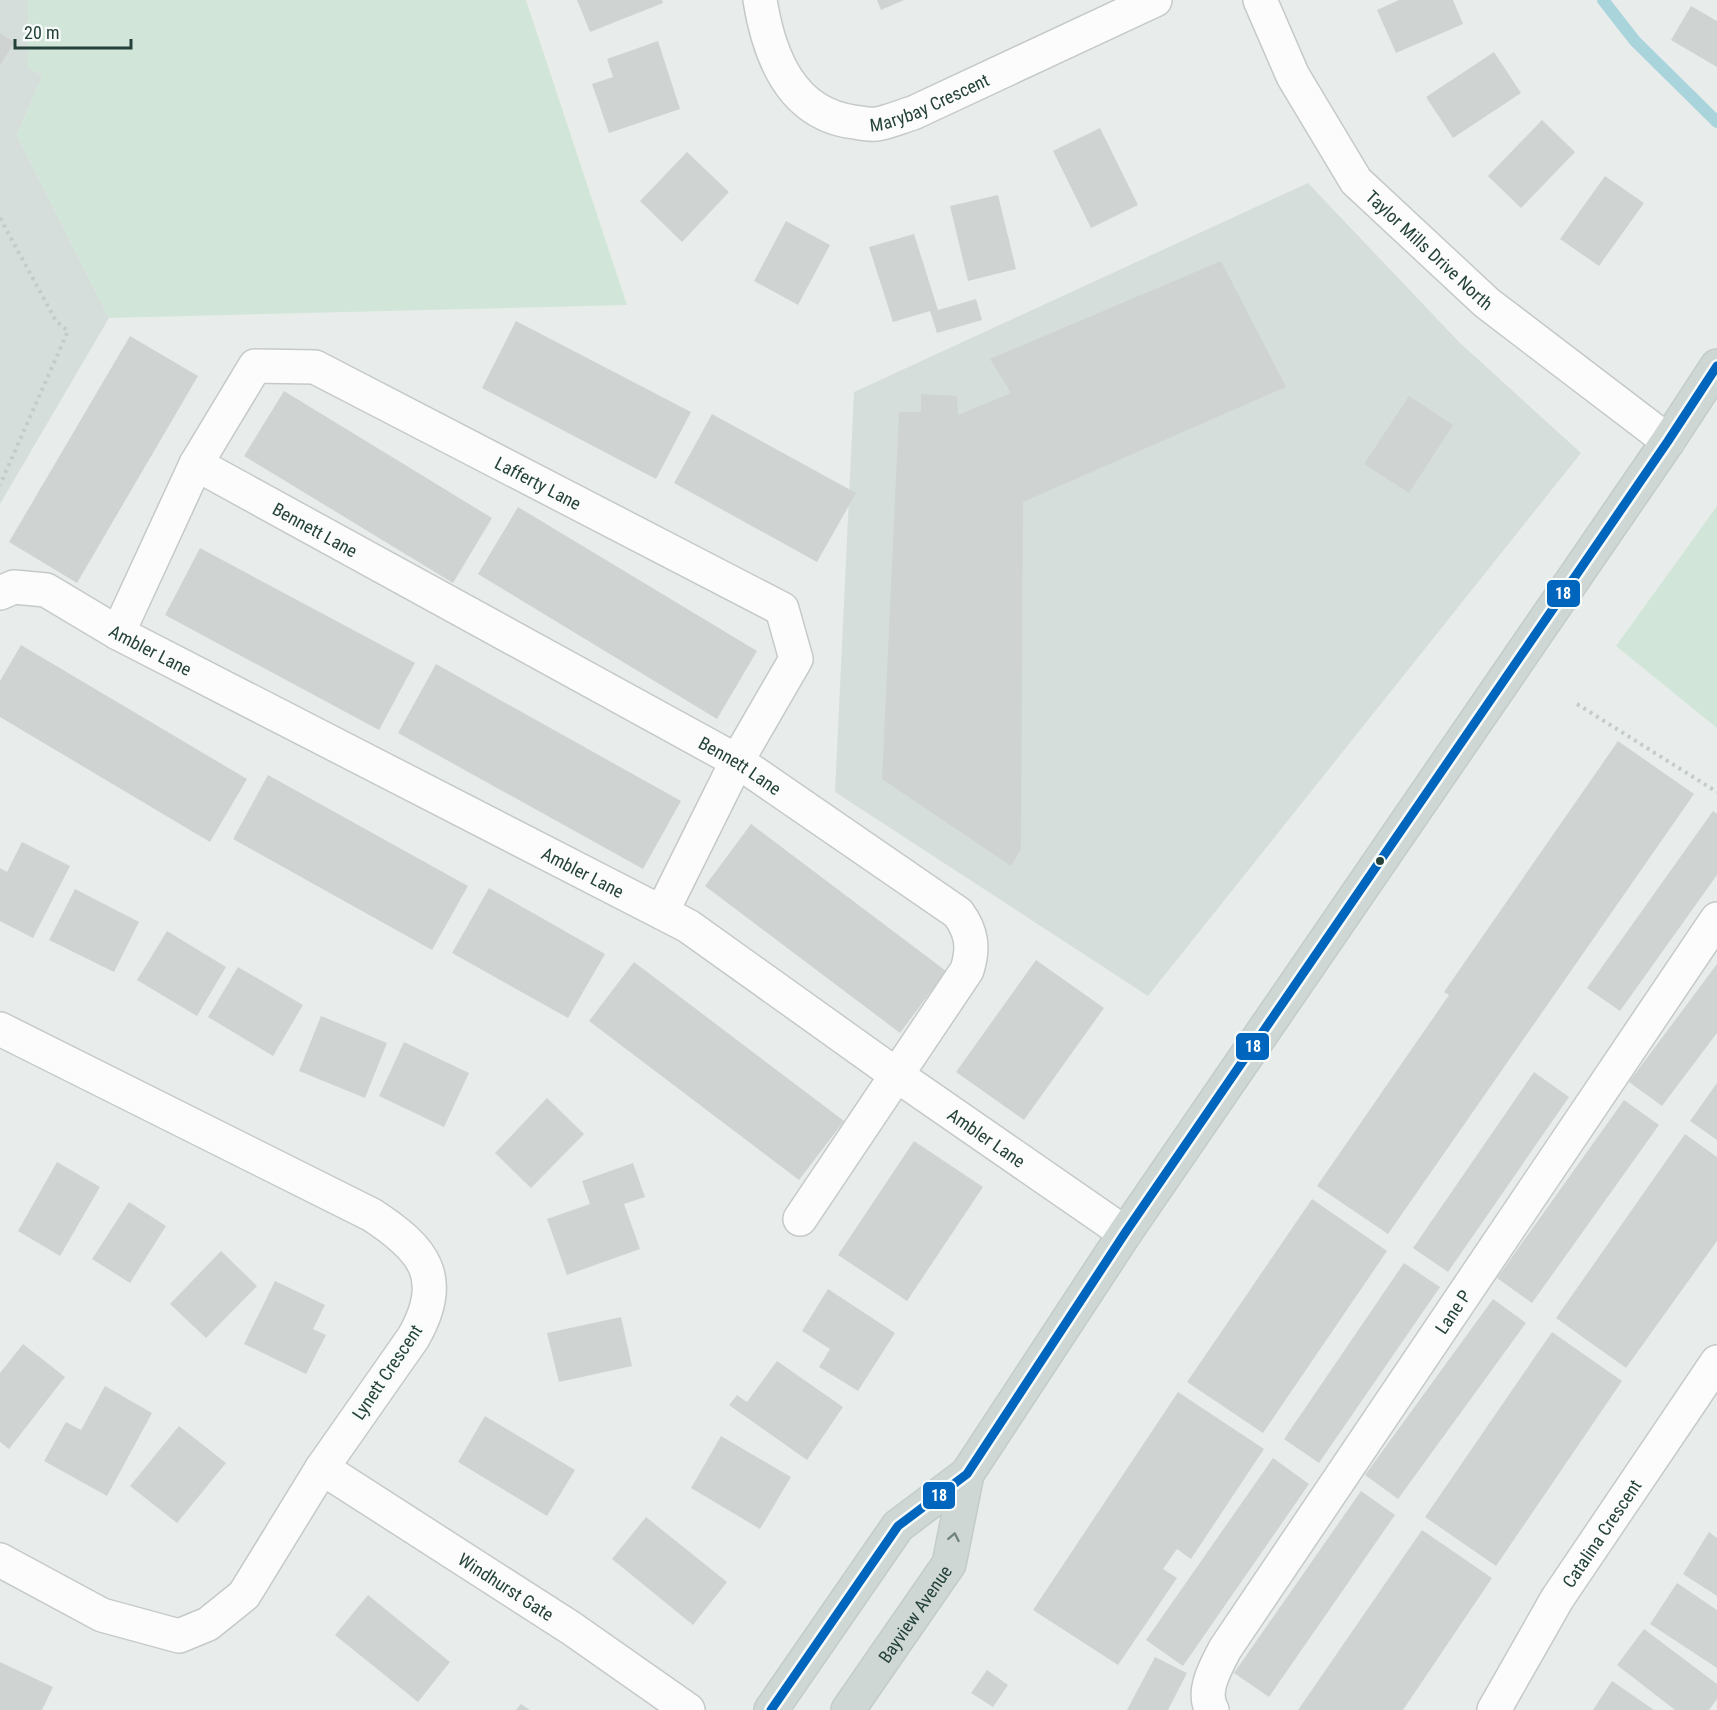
<svg xmlns="http://www.w3.org/2000/svg" width="1717" height="1710" font-family="'Roboto Condensed',sans-serif">
<style>
.built{fill:#d6dedb}
.green{fill:#d1e6d8}
.lines{fill:none;stroke-linecap:round;stroke-linejoin:round}
.stream{stroke:#a9d4db;stroke-width:12}
.building{fill:#cfd4d2}
.minor-casing{stroke:#c5cac8;stroke-width:36}
.major-casing{stroke:#c3ccc9;stroke-width:36}
.path{stroke:#c3ccca;stroke-width:4;stroke-dasharray:3 4.5;stroke-linecap:butt}
.minor{stroke:#fcfcfc;stroke-width:33}
.major{stroke:#cfd7d5;stroke-width:33}
.bus-1-casing{stroke:#f7fbf9;stroke-width:14}
.bus-1{stroke:#0065bd;stroke-width:9}
.oneway{stroke:#718580}
.bus-dot{fill:#24423a;stroke:#f7fbf9;stroke-width:2}
.labels{text-anchor:middle;dominant-baseline:central;stroke-width:6;stroke-linejoin:round;paint-order:stroke}
.street-label{font-size:18px;fill:#24423a;stroke:#f7fbf9}
.line-badge{stroke:#f7fbf9;stroke-width:2}
.badge-label{font-size:16px;text-anchor:middle;font-weight:bold;fill:#fff}
</style>
<rect width="100%" height="100%" fill="#e8edeb"/>
<!-- built -->
<path class="built" d="M0 0H28V68L43 75 17 135 109 318 0 504Z
M1308 183 1459 342 1581 453 1148 996 835 792 854 392Z"/>
<!-- green -->
<path class="green" d="M28 0H526L627 305 109 318 17 135 43 75 28 68Z
M1717 506V728L1616 646Z"/>
<g class="lines">
<!-- stream -->
<path class="stream" d="M1603 0 1635 41 1717 122"/>
</g>
<!-- building -->
<path class="building" d="M577 0H662L663 3 590 32Z
M877 0H904L881 10Z
M1399 0H1453L1463 24 1396 53 1377 10Z
M1691 6 1717 21V67L1671 40Z
M0 33 14 42 0 66Z
M658 41 680 109 609 133 592 84 613 77 607 59Z
M1494 52 1521 93 1453 138 1426 97Z
M1542 120 1575 152 1521 208 1488 176Z
M1100 128 1138 205 1091 228 1053 151Z
M687 152 729 192 682 242 640 201Z
M1605 176 1644 203 1599 266 1560 239Z
M998 195 1016 269 968 281 950 206Z
M786 221 830 245 798 305 754 281Z
M914 234 938 310 976 299 982 320 937 333 930 311 893 322 869 247Z
M1221 261 1286 387 1023 502 1021 849 1011 866 882 779 899 412H921V394L957 396 958 415 1011 393 990 359Z
M516 321 691 412 656 479 482 388Z
M130 336 198 376 77 583 9 542Z
M284 391 492 518 453 583 244 456Z
M1409 396 1453 425 1409 493 1364 464Z
M712 414 856 493 817 562 674 483Z
M518 507 757 651 717 719 478 574Z
M200 548 415 663 379 730 165 615Z
M21 645 247 779 210 842 0 717V681Z
M436 664 681 801 643 869 398 733Z
M1618 741 1694 794 1388 1234 1317 1186 1449 995 1444 992Z
M268 775 468 886 432 950 233 839Z
M1713 811 1717 814V875L1620 1011 1587 988Z
M751 824 946 971 900 1033 705 886Z
M22 842 70 866 33 938 0 921V868L7 872Z
M489 888 605 954 568 1018 452 953Z
M75 889 139 922 114 972 49 940Z
M167 931 226 967 197 1016 137 980Z
M1036 960 1104 1008 1024 1120 956 1072Z
M634 962 844 1121 799 1180 589 1021Z
M1717 964V1033L1662 1106 1629 1082Z
M238 967 303 1005 273 1056 208 1017Z
M321 1016 387 1043 365 1098 299 1071Z
M404 1042 469 1073 444 1127 379 1096Z
M1534 1072 1569 1097 1448 1272 1413 1248Z
M1717 1083V1140L1690 1121Z
M547 1098 584 1134 531 1188 495 1153Z
M1624 1100 1659 1125 1532 1303 1497 1278Z
M1685 1134 1717 1157V1241L1626 1368 1556 1318Z
M914 1141 983 1187 907 1301 838 1255Z
M57 1162 100 1187 60 1256 18 1231Z
M633 1163 645 1197 624 1204 640 1249 567 1275 547 1219 590 1204 582 1181Z
M1312 1199 1387 1251 1263 1433 1187 1382Z
M129 1202 166 1226 130 1283 92 1259Z
M221 1251 257 1286 206 1338 170 1304Z
M1404 1263 1440 1287 1319 1463 1284 1439Z
M275 1281 325 1305 313 1329 326 1335 306 1374 244 1344Z
M828 1289 895 1333 858 1391 819 1367 830 1349 802 1331Z
M1493 1299 1526 1323 1398 1499 1365 1475Z
M621 1317 632 1366 559 1382 547 1333Z
M1552 1332 1622 1381 1496 1566 1425 1517Z
M23 1344 65 1377 9 1449 0 1442V1373Z
M777 1361 843 1407 807 1460 729 1405 737 1395 747 1402Z
M105 1386 152 1413 107 1496 44 1461 66 1422 81 1430Z
M1178 1392 1264 1449 1191 1559 1177 1549 1163 1569 1177 1578 1118 1665 1033 1610Z
M485 1416 575 1470 547 1516 458 1462Z
M179 1426 226 1463 177 1523 130 1486Z
M721 1436 791 1477 760 1529 691 1488Z
M1273 1458 1309 1484 1183 1666 1146 1640Z
M1361 1491 1395 1515 1269 1697 1234 1673Z
M646 1517 727 1582 693 1625 612 1559Z
M1422 1530 1492 1578 1403 1710H1298Z
M1709 1532 1717 1538V1596L1683 1574Z
M1677 1583 1717 1610V1668L1650 1624Z
M368 1595 450 1662 418 1702 335 1635Z
M1644 1629 1717 1684V1699L1709 1710H1675L1617 1665Z
M1155 1657 1187 1673 1168 1710H1127Z
M0 1662 53 1687 42 1710H0Z
M987 1670 1008 1685 993 1707 971 1693Z
M1612 1681 1654 1710H1593Z
M521 1704 530 1710H516Z"/>
<g class="lines">
<defs>
<g id="minor">
<path id="s1" d="M760 0C769 56 791 114 854 122 861 123 870 125 877 124 889 122 902 116 913 113L1155 0"/>
<path id="s2" d="M1260 0 1293 76 1356 181 1487 303 1668 441"/>
<path id="s3" d="M196 464 737 761 958 913C972 932 974 948 967 970L800 1219"/>
<path id="s4" d="M0 593 14 587 46 590 118 633 688 926 898 1076 1125 1233"/>
<path id="s5" d="M118 633 196 464 255 366 315 367 782 609 796 659 737 761 662 912"/>
<path d="M0 1029 372 1215C424 1249 448 1278 413 1338L322 1468 244 1595 208 1624 179 1636 102 1615 0 1560"/>
<path id="s6" d="M322 1468 571 1628 688 1710"/>
<path id="s7" d="M1212 1710C1201 1691 1216 1667 1225 1649L1717 919"/>
<path id="s8" d="M1494 1710 1557 1599 1717 1362"/>
</g>
<g id="major">
<path d="M771 1710 898 1526 967 1474 1125 1233 1668 441 1717 366"/>
<path id="s9" d="M848 1710 949 1564 967 1474"/>
</g>
</defs>
<!-- minor casing -->
<use href="#minor" class="minor-casing"/>
<!-- major casing -->
<use href="#major" class="major-casing"/>
<!-- path -->
<path class="path" d="M0 218 56 321 68 331 0 485
M1577 704 1717 792"/>
<!-- minor -->
<use href="#minor" class="minor"/>
<!-- major -->
<use href="#major" class="major"/>
<defs>
<path id="bus-1" d="M771 1710 898 1526 967 1474 1125 1233 1668 441 1717 366"/>
</defs>
<!-- bus-1 casing -->
<use href="#bus-1" class="bus-1-casing"/>
<!-- bus-1 -->
<use href="#bus-1" class="bus-1"/>
</g>
<!-- one-way arrows -->
<defs><path id="oneway-chevron" d="M-2-3.5L2.5 0L-2 3.5" fill="none" stroke-width="1.6" stroke-linecap="round" stroke-linejoin="round" transform="scale(1.5)"/></defs>
<use class="oneway" href="#oneway-chevron" transform="translate(954 1537) rotate(-79)"/>
<!-- markers -->
<circle class="bus-dot" cx="1380" cy="861" r="5"/>
<g class="labels">
<!-- street labels -->
<g class="street-label">
<text stroke="none"><textPath href="#s1" startOffset="246">Marybay Crescent</textPath></text>
<text stroke="none"><textPath href="#s2" startOffset="306">Taylor Mills Drive North</textPath></text>
<text stroke="none"><textPath href="#s5" startOffset="612">Lafferty Lane</textPath></text>
<text stroke="none"><textPath href="#s3" startOffset="136">Bennett Lane</textPath></text>
<text stroke="none"><textPath href="#s4" startOffset="168">Ambler Lane</textPath></text>
<text stroke="none"><textPath href="#s3" startOffset="622">Bennett Lane</textPath></text>
<text stroke="none"><textPath href="#s4" startOffset="654">Ambler Lane</textPath></text>
<text stroke="none"><textPath href="#s4" startOffset="1138">Ambler Lane</textPath></text>
<text stroke="none"><textPath href="#s7" startOffset="472">Lane P</textPath></text>
<text transform="translate(387 1372) rotate(-56)">Lynett Crescent</text>
<text stroke="none"><textPath href="#s8" startOffset="207">Catalina Crescent</textPath></text>
<text stroke="none"><textPath href="#s6" startOffset="219">Windhurst Gate</textPath></text>
<text stroke="none"><textPath href="#s9" startOffset="117">Bayview Avenue</textPath></text>
</g>
</g>
<g class="line-badge">
<rect x="1546" y="579" width="35" height="29" rx="6" fill="#0065bd"/>
<rect x="1235" y="1032" width="35" height="29" rx="6" fill="#0065bd"/>
<rect x="922" y="1481" width="34" height="29" rx="6" fill="#0065bd"/>
</g>
<g class="badge-label">
<text x="1563" y="599">18</text>
<text x="1253" y="1052">18</text>
<text x="939" y="1501">18</text>
</g>
<!-- scale -->
<path d="M15 39v9h116v-9" fill="none" stroke="#24423a" stroke-width="3"/>
<text x="24" y="39" font-size="18" fill="#24423a" stroke="#f7fbf9" stroke-width="4.5" paint-order="stroke">20 m</text>
</svg>
